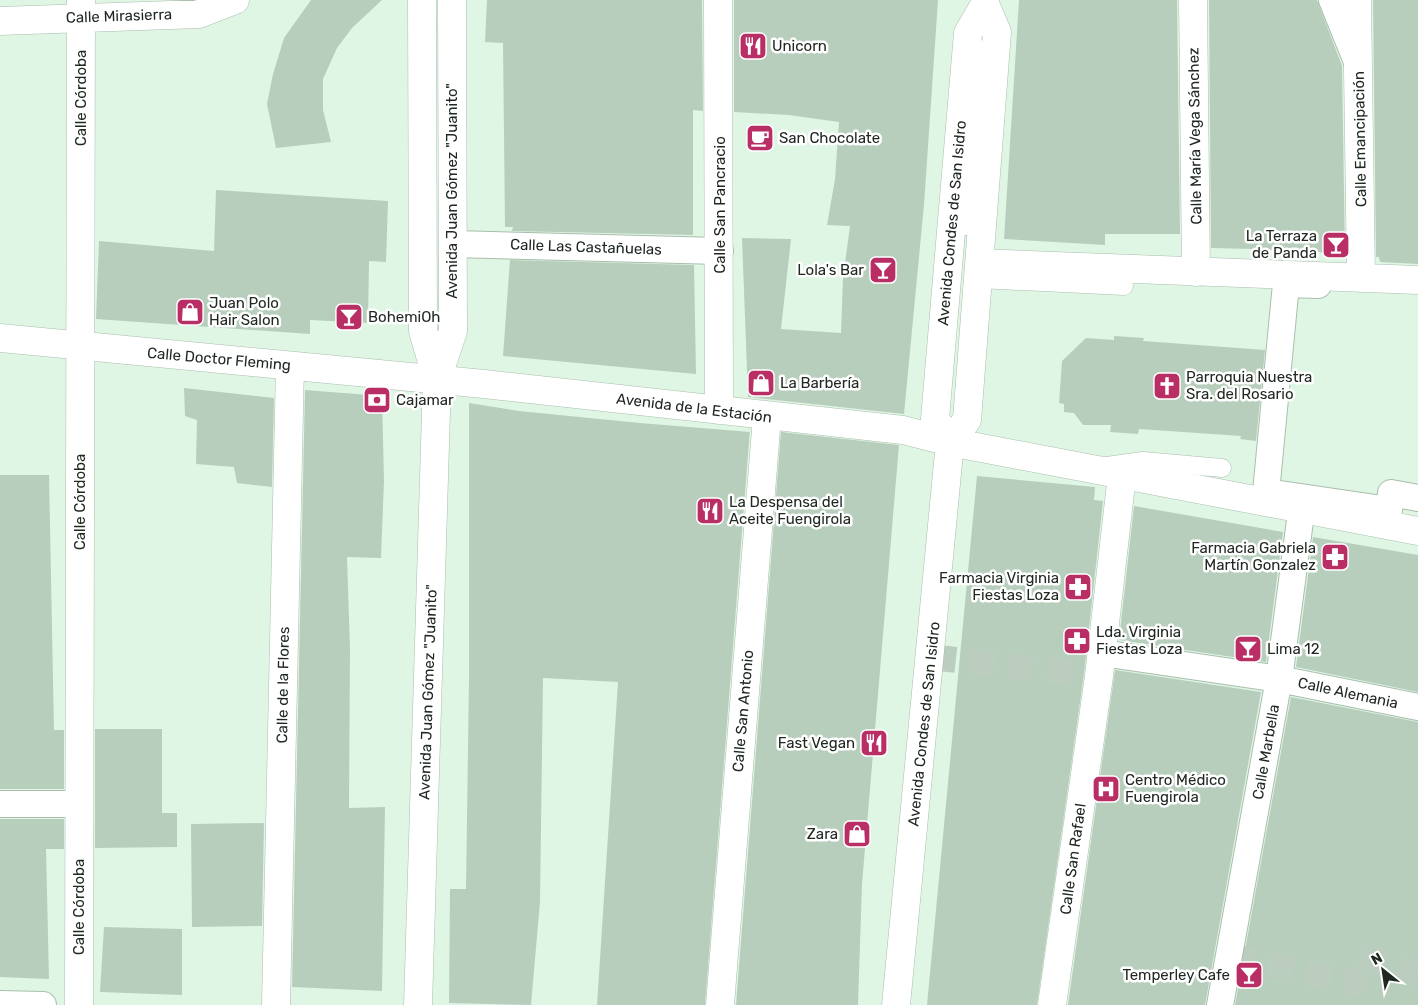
<svg xmlns="http://www.w3.org/2000/svg" width="1418" height="1005" font-family="Rubik,sans-serif">
<style>
.building{fill:#b8cebd}
.lines{fill:none;stroke-linecap:round;stroke-linejoin:round}
.pedestrian-tunnel{stroke:#bacdbe;stroke-width:26;stroke-dasharray:26 13;stroke-linecap:butt}
.service-casing{stroke:#a9bead;stroke-width:19}
.pedestrian-casing{stroke:#a9bead;stroke-width:28}
.minor-casing{stroke:#a9bead;stroke-width:29}
.service{stroke:#fff;stroke-width:18}
.pedestrian{stroke:#fff;stroke-width:26}
.minor{stroke:#fff;stroke-width:28}
.labels{text-anchor:middle;dominant-baseline:central;stroke-width:5;stroke-linejoin:round;paint-order:stroke}
.street-label{font-size:15px;fill:#202822;stroke:#fff}
.poi-label{font-size:15px;fill:#202822;stroke:#fff;text-anchor:start}
</style>
<rect width="100%" height="100%" fill="#e0f6e5"/>
<!-- building -->
<path class="building" d="M311 0H382L352 28 337 48 323 79V110L331 142 276 148 267 104 273 74 284 38Z
M487 0H702L703 111 693 110V235L512 231 513 227H505L503 43 485 42Z
M734 0H938L924 205 904 414 748 397 742 238 791 239 781 329 841 333 843 278 850 226 827 225 835 179 839 122 789 115 734 112Z
M1019 0H1177L1180 234H1105V245L1004 239Z
M1209 0H1317L1342 66 1345 254 1288 250 1211 248Z
M1373 0H1418V264L1380 262 1379 257H1376Z
M216 190 388 201 386 262 369 261 368 323 310 320V334L96 319 99 241 214 251Z
M510 260 694 265 696 374 503 356Z
M1114 336 1144 338 1143 341 1265 350 1256 441 1240 439 1241 436 1139 429 1138 434 1110 432 1111 425H1083L1074 413 1064 412V404L1059 403 1062 361 1086 338 1114 340Z
M184 388 274 398 272 487 237 483 234 467 196 464 197 420 185 416Z
M305 390 382 396 384 481 381 558 347 557 350 649 349 808 385 807 382 991 292 987Z
M469 403 519 411 640 423 750 432V429L705 1005H597L618 682 543 678 540 902 531 1005 449 1003 450 889H466L469 678Z
M781 432 899 445 862 884 858 1005H736Z
M0 475H49L54 730H64V789H0Z
M977 476 1095 487 1094 500 1103 501 1084 674 1037 1005H927Z
M1134 506 1283 532 1266 662 1119 640Z
M1313 537 1418 555V692L1296 667Z
M1115 670 1261 692 1205 1005H1068Z
M1291 697 1418 722V1005H1235Z
M95 729H162V813H177V847L95 848Z
M0 819H64V849H46L49 979 0 977Z
M264 823 262 926 192 927 191 824Z
M104 927 182 929V995L100 992Z"/>
<g class="lines">
<!-- pedestrian-tunnel -->
<path class="pedestrian-tunnel" d="M930 657 1099 676
M1230 956 1355 983 1359 956 1418 975"/>
<defs>
<path id="service" d="M966 226 980 57 969 35
M978 279 1124 286
M1107 466 1143 461 1222 468"/>
<path id="pedestrian" d="M1332 0 1357 62
M453 244 720 251
M1318 285 1286 284 1266 492 1389 510 1391 493 1418 498
M1102 653 1279 679 1418 707
M0 804H79
M0 1004 43 1005
M1220 1005 1279 679 1303 498"/>
<path id="minor" d="M422 0 423 331 437 379
M718 0 719 410
M1193 0 1196 272
M1357 0 1361 278
M0 21 199 14 235 0
M980 263 1418 280
M0 338 484 384 903 430 950 442 1418 531
M950 442 935 419 968 33 985 4V0
M79 1005 81 0
M276 1005 290 366
M418 1005 437 379 453 331 452 0
M720 1005 767 417
M896 1005 950 442 967 420 997 32 985 4
M1052 1005 1099 676 1122 475"/>
</defs>
<!-- service casing -->
<use href="#service" class="service-casing"/>
<!-- pedestrian casing -->
<use href="#pedestrian" class="pedestrian-casing"/>
<!-- minor casing -->
<use href="#minor" class="minor-casing"/>
<!-- service -->
<use href="#service" class="service"/>
<!-- pedestrian -->
<use href="#pedestrian" class="pedestrian"/>
<!-- minor -->
<use href="#minor" class="minor"/>
</g>
<!-- icons -->
<defs>
<symbol id="restaurant-square" viewBox="-11 -11 22 22"><rect x="-9" y="-9" width="18" height="18" rx="4" fill="#b92e65" stroke="#fff"/><path d="M-5-6h1v4h1v-4h1v4h1v-4h1v5L-1.5 .5V6h-2V.5L-5-1ZM5-6V6H3V1.5H1.5Q1.5-4 5-6Z" fill="#fff"/></symbol>
<symbol id="cafe-square" viewBox="-11 -11 22 22"><rect x="-9" y="-9" width="18" height="18" rx="4" fill="#b92e65" stroke="#fff"/><path d="M-5.5-4.5H6V0H3Q3 3.5 0 3.5H-2.5Q-5.5 3.5-5.5 0ZM3-3.2v2h1.7v-2ZM-6 4.5H4V6H-6Z" fill="#fff"/></symbol>
<symbol id="bar-square" viewBox="-11 -11 22 22"><rect x="-9" y="-9" width="18" height="18" rx="4" fill="#b92e65" stroke="#fff"/><path d="M-6-5H6L.8 .8V4.5H3.5V6h-7V4.5H-.8V.8Z" fill="#fff"/></symbol>
<symbol id="shop-square" viewBox="-11 -11 22 22"><rect x="-9" y="-9" width="18" height="18" rx="4" fill="#b92e65" stroke="#fff"/><path d="M-5-2.5h2.3a2.7 3.5 0 0 1 5.4 0H5L5.5 6h-11ZM-1.5-2.5h3a1.5 2.3 0 0 0-3 0Z" fill="#fff"/></symbol>
<symbol id="church-square" viewBox="-11 -11 22 22"><rect x="-9" y="-9" width="18" height="18" rx="4" fill="#b92e65" stroke="#fff"/><path d="M-1.2-6h2.4v3.5h3.3v2.4h-3.3V6h-2.4V-.1h-3.3v-2.4h3.3Z" fill="#fff"/></symbol>
<symbol id="bank-square" viewBox="-11 -11 22 22"><rect x="-9" y="-9" width="18" height="18" rx="4" fill="#b92e65" stroke="#fff"/><path d="M-6-4H6V4H-6ZM0-2.3a2.3 2.3 0 1 0 0 4.6a2.3 2.3 0 1 0 0-4.6Z" fill="#fff"/></symbol>
<symbol id="pharmacy-square" viewBox="-11 -11 22 22"><rect x="-9" y="-9" width="18" height="18" rx="4" fill="#b92e65" stroke="#fff"/><path d="M-2-6h4v4h4v4h-4v4h-4v-4h-4v-4h4Z" fill="#fff"/></symbol>
<symbol id="hospital-square" viewBox="-11 -11 22 22"><rect x="-9" y="-9" width="18" height="18" rx="4" fill="#b92e65" stroke="#fff"/><path d="M-5-5h3v3.5h4V-5h3V5h-3V1.5h-4V5h-3Z" fill="#fff"/></symbol>
</defs>
<g fill-rule="evenodd">
<use href="#restaurant-square" x="737" y="30" width="32" height="32"/>
<use href="#cafe-square" x="744" y="122" width="32" height="32"/>
<use href="#bar-square" x="1320" y="229" width="32" height="32"/>
<use href="#bar-square" x="867" y="254" width="32" height="32"/>
<use href="#shop-square" x="174" y="296" width="32" height="32"/>
<use href="#bar-square" x="333" y="301" width="32" height="32"/>
<use href="#shop-square" x="745" y="367" width="32" height="32"/>
<use href="#church-square" x="1151" y="370" width="32" height="32"/>
<use href="#bank-square" x="361" y="384" width="32" height="32"/>
<use href="#restaurant-square" x="694" y="495" width="32" height="32"/>
<use href="#pharmacy-square" x="1319" y="541" width="32" height="32"/>
<use href="#pharmacy-square" x="1062" y="571" width="32" height="32"/>
<use href="#pharmacy-square" x="1061" y="625" width="32" height="32"/>
<use href="#bar-square" x="1232" y="633" width="32" height="32"/>
<use href="#restaurant-square" x="858" y="727" width="32" height="32"/>
<use href="#hospital-square" x="1090" y="773" width="32" height="32"/>
<use href="#shop-square" x="841" y="818" width="32" height="32"/>
<use href="#bar-square" x="1233" y="959" width="32" height="32"/>
</g>
<g class="labels">
<!-- street labels -->
<g class="street-label">
<text transform="translate(119 16) rotate(-2)">Calle Mirasierra</text>
<text transform="translate(81 98) rotate(-90)">Calle Córdoba</text>
<text transform="translate(1195 136) rotate(-91)">Calle María Vega Sánchez</text>
<text transform="translate(1360 139) rotate(-91)">Calle Emancipación</text>
<text transform="translate(452 191) rotate(-90)">Avenida Juan Gómez "Juanito"</text>
<text transform="translate(720 205) rotate(-90)">Calle San Pancracio</text>
<text transform="translate(952 223) rotate(-85)">Avenida Condes de San Isidro</text>
<text transform="translate(586 247) rotate(2)">Calle Las Castañuelas</text>
<text transform="translate(219 359) rotate(5)">Calle Doctor Fleming</text>
<text transform="translate(694 408) rotate(7)">Avenida de la Estación</text>
<text transform="translate(80 502) rotate(-90)">Calle Córdoba</text>
<text transform="translate(283 685) rotate(-89)">Calle de la Flores</text>
<text transform="translate(428 692) rotate(-88)">Avenida Juan Gómez "Juanito"</text>
<text transform="translate(1348 693) rotate(12)">Calle Alemania</text>
<text transform="translate(743 711) rotate(-85)">Calle San Antonio</text>
<text transform="translate(924 724) rotate(-84)">Avenida Condes de San Isidro</text>
<text transform="translate(1266 752) rotate(-80)">Calle Marbella</text>
<text transform="translate(1073 859) rotate(-82)">Calle San Rafael</text>
<text transform="translate(79 907) rotate(-90)">Calle Córdoba</text>
</g>
<!-- poi labels -->
<g class="poi-label">
<text x="772" y="46">Unicorn</text>
<text x="779" y="138">San Chocolate</text>
<text x="1317" y="236" text-anchor="end">La Terraza<tspan x="1317" dy="17">de Panda</tspan></text>
<text x="864" y="270" text-anchor="end">Lola's Bar</text>
<text x="209" y="303">Juan Polo<tspan x="209" dy="17">Hair Salon</tspan></text>
<text x="368" y="317">BohemiOh</text>
<text x="1186" y="377">Parroquia Nuestra<tspan x="1186" dy="17">Sra. del Rosario</tspan></text>
<text x="780" y="383">La Barbería</text>
<text x="396" y="400">Cajamar</text>
<text x="729" y="502">La Despensa del<tspan x="729" dy="17">Aceite Fuengirola</tspan></text>
<text x="1316" y="548" text-anchor="end">Farmacia Gabriela<tspan x="1316" dy="17">Martín Gonzalez</tspan></text>
<text x="1059" y="578" text-anchor="end">Farmacia Virginia<tspan x="1059" dy="17">Fiestas Loza</tspan></text>
<text x="1096" y="632">Lda. Virginia<tspan x="1096" dy="17">Fiestas Loza</tspan></text>
<text x="1267" y="649">Lima 12</text>
<text x="855" y="743" text-anchor="end">Fast Vegan</text>
<text x="1125" y="780">Centro Médico<tspan x="1125" dy="17">Fuengirola</tspan></text>
<text x="838" y="834" text-anchor="end">Zara</text>
<text x="1230" y="975" text-anchor="end">Temperley Cafe</text>
</g>
</g>
<!-- north arrow -->
<g transform="translate(1383 970) rotate(330)" stroke="#ffffff" stroke-width="4" paint-order="stroke">
<path d="M0-4L9 19L0 12L-9 19Z" fill="#202822"/>
<text y="-8" font-size="14" font-weight="bold" text-anchor="middle" fill="#202822">N</text>
</g>
</svg>
